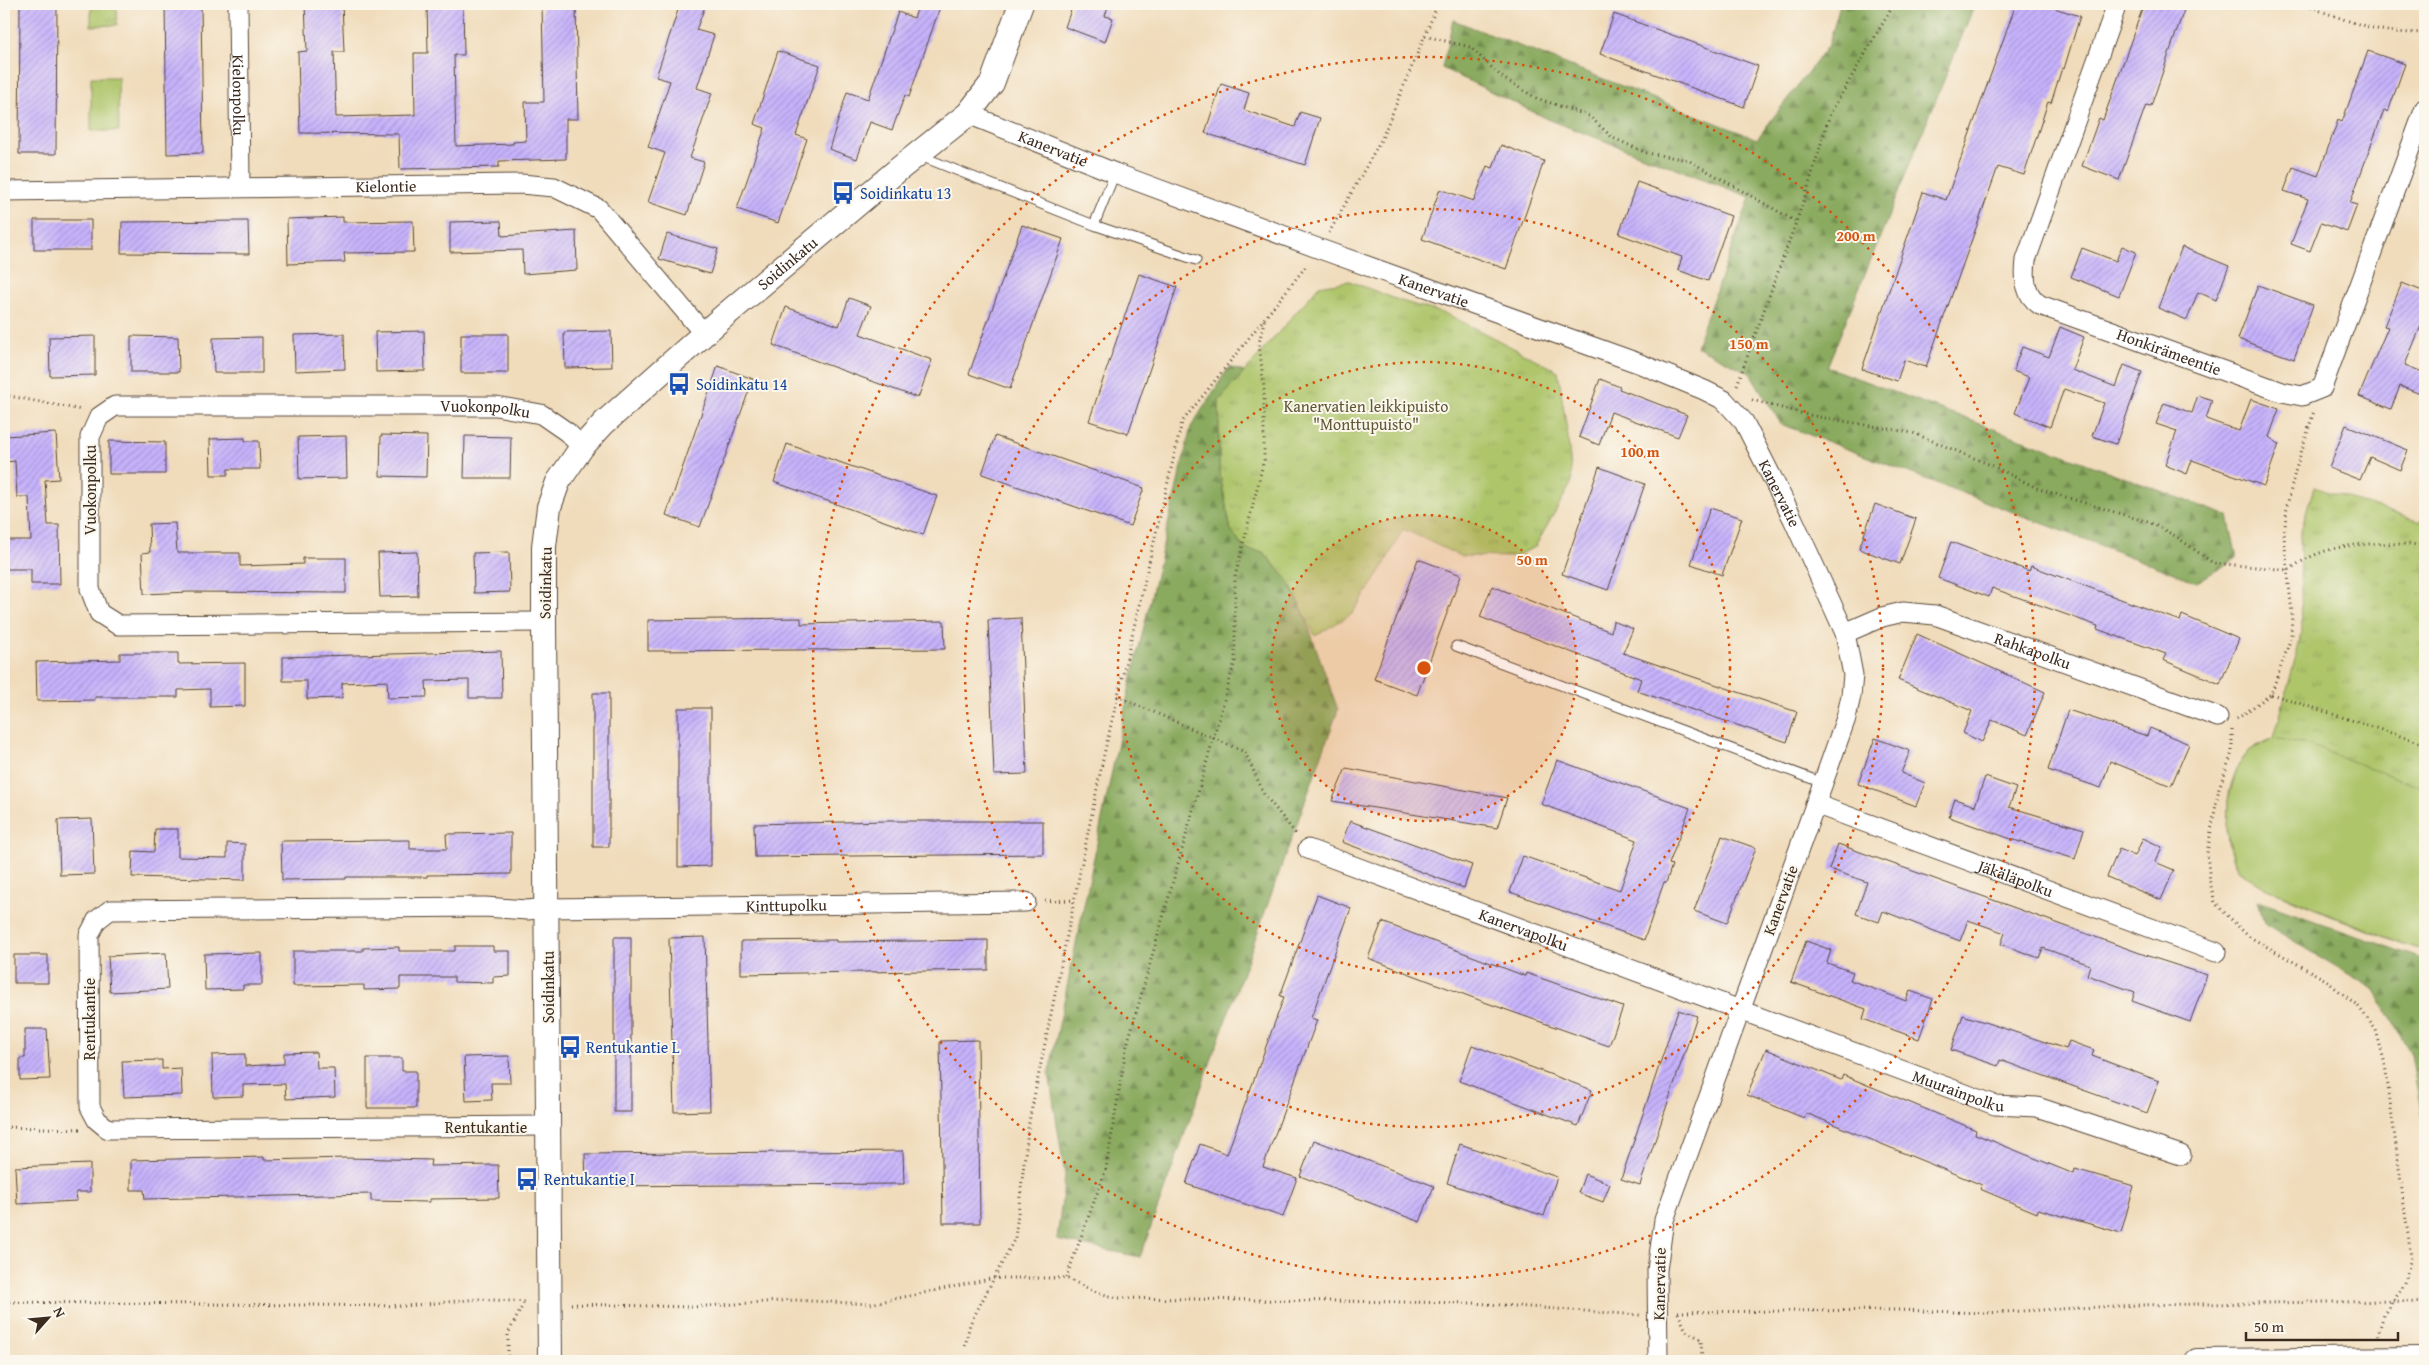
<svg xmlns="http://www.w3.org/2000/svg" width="2429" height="1365" font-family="'Gentium Book Plus',serif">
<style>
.grass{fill:url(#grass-tufts);stroke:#747844}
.forest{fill:url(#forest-firs);stroke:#626a3e}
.garden{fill:#aec56b;stroke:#747844}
.building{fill:url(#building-hatch)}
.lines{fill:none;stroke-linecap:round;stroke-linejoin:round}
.service-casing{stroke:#564536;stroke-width:11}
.minor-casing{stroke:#564536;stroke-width:21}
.tertiary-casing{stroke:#564536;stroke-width:26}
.path{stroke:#564536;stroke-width:3;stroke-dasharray:1 4;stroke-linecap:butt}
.service{stroke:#fff;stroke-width:9}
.minor{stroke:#fff;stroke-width:19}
.tertiary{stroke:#fff;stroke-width:24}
.ring{fill:none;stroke:#d7540e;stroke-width:2.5;stroke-dasharray:2.5 5}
.labels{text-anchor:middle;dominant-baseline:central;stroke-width:4;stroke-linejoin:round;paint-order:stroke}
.street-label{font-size:16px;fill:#3b2a1e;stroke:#fbf7ec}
.transit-label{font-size:16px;fill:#164399;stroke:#fbf7ec;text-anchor:start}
.park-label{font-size:16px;fill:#5e5835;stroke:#fbf7ec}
.centre{fill:#d7540e;stroke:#fbf7ec;stroke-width:2.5}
.ring-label{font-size:15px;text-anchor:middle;font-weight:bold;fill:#d7540e;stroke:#fbf7ec;stroke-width:4;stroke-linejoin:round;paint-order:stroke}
</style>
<defs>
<pattern id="grass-tufts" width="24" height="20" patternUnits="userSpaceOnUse" patternTransform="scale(1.25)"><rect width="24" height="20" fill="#aec56b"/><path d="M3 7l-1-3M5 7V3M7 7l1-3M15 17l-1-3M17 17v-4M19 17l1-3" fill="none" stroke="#97a95c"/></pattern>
<pattern id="forest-firs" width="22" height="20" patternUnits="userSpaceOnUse" patternTransform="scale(1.25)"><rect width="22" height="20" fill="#8aaa5f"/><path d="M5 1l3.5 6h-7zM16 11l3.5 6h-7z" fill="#728b4e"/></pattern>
<pattern id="building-hatch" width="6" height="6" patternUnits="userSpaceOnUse" patternTransform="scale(1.25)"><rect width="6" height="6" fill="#c7b3fd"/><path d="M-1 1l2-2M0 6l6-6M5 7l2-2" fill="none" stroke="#a392cc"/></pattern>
</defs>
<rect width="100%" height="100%" fill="#fbf7ec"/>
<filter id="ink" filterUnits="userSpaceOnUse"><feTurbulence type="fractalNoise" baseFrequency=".02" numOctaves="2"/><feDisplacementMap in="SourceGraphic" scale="10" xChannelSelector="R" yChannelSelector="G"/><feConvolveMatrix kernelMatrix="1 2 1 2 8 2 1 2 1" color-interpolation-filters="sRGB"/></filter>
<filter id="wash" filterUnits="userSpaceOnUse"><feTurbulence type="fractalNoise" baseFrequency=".0096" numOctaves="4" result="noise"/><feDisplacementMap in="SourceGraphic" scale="20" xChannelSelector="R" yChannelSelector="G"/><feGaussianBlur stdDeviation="1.12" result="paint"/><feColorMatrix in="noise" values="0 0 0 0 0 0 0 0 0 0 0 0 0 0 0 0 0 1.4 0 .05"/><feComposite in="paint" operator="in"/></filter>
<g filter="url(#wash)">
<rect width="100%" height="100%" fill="#f0dcbb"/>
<!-- grass -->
<path class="grass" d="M91 4H117V25L91 26Z
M1349 281 1401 301 1449 315 1558 371 1568 438 1572 482 1535 547 1514 557 1460 556 1403 529 1382 569 1352 614 1315 636 1288 580 1263 552 1245 550 1231 531 1219 470V401L1319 286Z
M2314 487 2421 522 2425 510V951L2406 945C2378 934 2249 886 2237 868 2225 850 2227 825 2228 805 2228 788 2237 761 2251 750 2257 745 2267 741 2274 738L2302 633 2300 533Z"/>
<!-- forest -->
<path class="forest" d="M1840 4H1975L1827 367 2228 516 2237 558 2197 582 1781 424 1750 373 1696 346 1750 197 1550 120 1442 68 1453 20 1757 139 1829 44Z
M1229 367 1244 372 1219 401V470L1231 531 1245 549 1263 552 1288 580 1303 611 1338 710 1140 1257 1057 1240 1065 1176 1049 1073 1129 690 1191 427Z
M2258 901 2425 960V1135L2411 1054 2375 990 2264 923Z"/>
<!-- garden -->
<path class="garden" d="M91 77H118L119 131H91Z
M2274 738 2306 744 2425 789V951L2406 945 2262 886 2237 869 2227 833 2228 800 2238 766 2250 750Z"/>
<g id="blocks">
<!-- building -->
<path class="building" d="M20 4H57L56 154H19Z
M165 4H201L203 153 167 154Z
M305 4H342L344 52H334L336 117 415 115 414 53H428L427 4H463L464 55H454L456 146 513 144V142L526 141 525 102H544L542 4H576L578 119H566V159L499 161V167L400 169 399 134 300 133 298 52 307 51Z
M680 4H706L696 30 714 35 697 88 712 93 690 158 704 162 687 215 648 202 665 153 648 147 670 81 656 77Z
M919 4H941L909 97 905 95 892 130 870 122 857 159 829 149 847 92 868 99 898 12 914 18Z
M1073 4H1109L1105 16 1113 18 1105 42 1065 27Z
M2016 4H2056L2054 8 2080 16 2064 69 2062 68 2051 103 2048 102 2024 175 1998 167 1926 367 1904 360 1897 381 1862 369 1923 192 1946 200Z
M2144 4H2186L2151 106 2146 105 2119 180 2082 166 2099 118 2103 120Z
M1614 14 1758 66 1744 107 1600 54Z
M778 51 820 65 796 135 807 139 778 223 737 209 765 128 754 124Z
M2368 51 2405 64 2388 112 2384 110 2350 203 2357 205 2347 232 2321 223 2310 251 2291 244 2308 199 2284 191 2293 167 2318 176 2338 120 2342 122Z
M1221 84 1249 93 1244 110 1295 127 1300 112 1320 118 1305 165 1205 133Z
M1501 145 1544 161 1506 269 1422 239 1440 189 1474 201 1487 166 1493 168Z
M1637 182 1731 216 1708 281 1678 270 1682 257 1619 234Z
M343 217V222L413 221 414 252 344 253 345 262 288 264 287 219Z
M34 220H91V250H34Z
M248 221 249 254 121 253 122 222Z
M501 221 502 236 576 231 577 270 523 274 522 250 450 252V222Z
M1022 225 1063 239 1010 389 969 374Z
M667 234 718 249 710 274 659 259Z
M2122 246 2136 252 2119 296 2071 277 2082 248 2116 261Z
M2182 247 2229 266 2216 300 2198 292 2187 320 2158 308Z
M1139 274 1177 287 1128 434 1089 421Z
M2402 283 2425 292V316L2405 365 2425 373V396L2400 386 2391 409 2359 396 2388 327 2384 326Z
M2258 285 2313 305 2294 359 2238 339Z
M849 298 871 306 860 334 932 360 918 398 773 345 786 307 839 326Z
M2060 327 2084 337 2072 370 2116 387 2124 365 2142 372 2116 444 2092 436 2104 403 2064 389 2050 427 2015 413 2029 377 2013 371 2022 347 2049 357Z
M424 331 425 371 376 372 375 332Z
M611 331 612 367 565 368 564 332Z
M344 334 345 369 295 371 294 335Z
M461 334H508V373H461Z
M95 336V375L50 376 49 337Z
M131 336 178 337 179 372H131Z
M262 337V373H214L213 338Z
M718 366 753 379 700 527 666 515Z
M1600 379 1620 387 1619 389 1687 415 1678 437 1611 412 1599 445 1579 437Z
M2198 395 2212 400 2206 419 2239 431 2251 399 2279 409 2269 437 2279 444 2264 486 2192 460 2187 474 2165 465 2177 431 2156 424 2164 403 2192 413Z
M2346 425 2408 450 2400 470 2370 457 2360 480 2329 468Z
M56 433 59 479 45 480 48 525H59L60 584H31V569H4V540H31L29 497H17L15 461 4 462V436Z
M381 435 427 436 426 477 380 476Z
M346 436 347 478 299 479 298 437Z
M465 436 511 437 510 478H464Z
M995 436 1144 488 1130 526 982 474Z
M245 438V441H259L260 469H228V475H211L210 439Z
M109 441 165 442V474H109Z
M787 444 937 496 923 535 774 482Z
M1599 467 1645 484 1608 590 1562 574Z
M1875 504 1916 519 1900 564 1859 549Z
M1710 508 1742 518 1722 575 1691 564Z
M175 523 177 553H240V566L303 564V558H346V593L189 592 144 594 142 553 150 552 149 524Z
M1951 542 2029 571 2031 566 2180 621 2182 615 2239 639 2220 684 2163 660 2166 654 2097 629 2098 626 1992 588 1989 597 1938 578Z
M417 552 418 596 380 597 378 553Z
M509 552 510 592 474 593 473 553Z
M1418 559 1461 575 1417 695 1374 679Z
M1492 586 1611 632 1613 621 1633 629 1623 653 1797 712 1787 742 1637 691 1641 679 1480 617Z
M801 618V624L944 621 945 649 648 651V620Z
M1021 618 1027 774 994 775 988 620Z
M1917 634 2045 692 2027 735 1992 720 1982 742 1963 733 1972 711 1898 680Z
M501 651 502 698H469V680L426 681 427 697 388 698 387 681 342 683V698L307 699V681H283V657Z
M120 653H178V664L245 663V706L210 707V689L178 690V697H95V700L37 701 36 662 120 660Z
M593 693H609V847H593Z
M678 708H711V866L678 867Z
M2068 710 2147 736 2150 728 2189 744 2171 786 2110 761 2101 788 2048 770Z
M1875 738 1910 751 1901 773 1925 783 1916 806 1858 784Z
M1557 760 1690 808 1669 864 1672 865 1666 883 1664 882 1644 940 1510 892 1523 856 1620 890 1637 840 1541 804Z
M1346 768 1507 798 1497 828 1332 801Z
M1985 777 2016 788 2009 807 2084 829 2075 859 2014 840 1949 817 1955 799 1975 806Z
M92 819 94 874 60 875 58 820Z
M887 821H1043V854L755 857 754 824Z
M1350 821 1472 865 1464 888 1342 842Z
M155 829H178V857L227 858V843L245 844V880L132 877 133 851 154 852Z
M511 833V874L427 875V877H346V879L282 880 281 841 410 840V849H447L446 834Z
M1722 836 1756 848 1727 923 1694 911Z
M2143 838 2162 847 2155 862 2174 870 2161 900 2107 877 2119 849 2135 856Z
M1838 844 2148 956 2207 975 2190 1022 2132 1001 2135 992 2087 975 2090 965 2043 948 2039 958 2001 944 2005 933 1968 920 1960 941 1883 911 1879 922 1856 914 1867 882 1829 869Z
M1317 895 1351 908 1311 1018 1317 1020 1263 1167 1297 1178 1283 1217 1186 1184 1200 1144 1227 1154 1284 997 1280 996Z
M1382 922 1525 976 1526 973 1623 1007 1609 1046 1487 1003 1368 958Z
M614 937H631V1112H614Z
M705 937 710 1111 674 1112 669 938Z
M836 940V942L988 940V970L741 974V941Z
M1806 941 1831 950 1827 963 1853 972 1850 980 1906 1001 1910 991 1933 999 1919 1039 1863 1019 1866 1009 1791 982Z
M455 946H493V951H510V976L493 977V983L454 982V977H400V989L364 990V985L293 986V951H363V948L399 947V951H455Z
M166 953 168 989 110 992 108 956Z
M262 953V985H243V989L205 990 204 954Z
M14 955H48V983H14Z
M1678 1010 1697 1016 1640 1185 1621 1179Z
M1963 1015 2066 1049 2069 1041 2094 1050 2092 1056 2159 1081 2147 1113 2000 1060 1998 1066 1951 1050Z
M25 1029H47L50 1079 20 1080V1058H25Z
M978 1040 980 1223H943L940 1041Z
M1472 1045 1592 1090 1578 1126 1459 1081Z
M1766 1049 1841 1080 1843 1075 1976 1130 1975 1134 2074 1174 2075 1169 2134 1186 2121 1233 2038 1209 2037 1213 1980 1189 1982 1185 1901 1152 1806 1113 1804 1118 1747 1095Z
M316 1052 317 1068H334L335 1097 286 1099 285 1084 243 1085V1096L213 1097 212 1055 245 1054V1066L284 1064V1053Z
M509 1056 510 1083H491L492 1100 466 1101 464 1057Z
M367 1058H402V1071H416V1108H367Z
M162 1060V1069L181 1068 182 1095 124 1097 122 1061Z
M1314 1140 1434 1186 1420 1222 1300 1176Z
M1460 1144 1557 1177 1544 1216 1447 1183Z
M903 1151 904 1184 586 1186 585 1154Z
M264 1157V1160L347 1158 431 1160 430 1166 498 1165 499 1198 430 1199V1202L371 1201V1194L145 1199 144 1190H131V1160Z
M90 1164V1192H76L77 1201 17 1204 15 1167Z
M1585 1174 1610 1184 1603 1202 1578 1193Z"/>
</g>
</g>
<g filter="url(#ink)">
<use href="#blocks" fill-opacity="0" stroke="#564536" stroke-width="1"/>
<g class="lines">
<defs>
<path id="service" d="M918 155 1094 225 1196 260
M1094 225 1115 173
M1456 646 1823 783"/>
<g id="minor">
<path id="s1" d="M238 4 240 186"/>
<path id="s2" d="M2117 4 2026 260C2024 278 2024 294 2040 305L2282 392 2302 396 2322 388 2425 108"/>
<path id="s3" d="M968 114 1115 173 1320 249 1638 363 1704 390 1724 400 1744 422 1793 519 1845 633 1853 675 1851 696 1846 718 1823 783 1664 1220 1657 1270 1658 1361"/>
<path id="s4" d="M4 191 521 184 554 187 599 209 705 335"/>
<path id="s5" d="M544 622 118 625 99 613 90 589V437L99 417 115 406H496L541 414 567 432 582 447"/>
<path id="s6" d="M1845 633 1882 617 1903 612 1935 615 2218 717"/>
<path id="s7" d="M1815 804 2216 952"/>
<path id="s8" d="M1308 849 1995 1105 2037 1107 2181 1155"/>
<path id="s9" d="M546 1126 108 1129 97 1120 90 1107 89 935 97 920 110 910 485 907 527 910 547 908 1026 902"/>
</g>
<g id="tertiary">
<path id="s10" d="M550 1361 544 622V546L549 507 558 482 582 447 604 423 723 317 899 169 968 114 992 83 1021 4"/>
<path d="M2197 1361 2425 1359"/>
</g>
</defs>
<!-- service casing -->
<use href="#service" class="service-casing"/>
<!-- minor casing -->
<use href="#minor" class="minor-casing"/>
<!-- tertiary casing -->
<use href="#tertiary" class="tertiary-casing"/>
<!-- path -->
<path class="path" d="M2301 4C2343 18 2380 37 2425 32
M1425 36 1470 47 1503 78 1536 98 1589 116 1613 138 1647 153 1688 160 1795 221
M1329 233 1382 138 1438 4
M1737 385 1804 200 1830 114 1894 4
M4 395 82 410
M1752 400 1808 415 1913 433 1993 466 2039 489 2151 523 2177 537 2213 563 2289 570C2329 539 2377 543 2425 545
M2271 694 2425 744
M1117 696 1245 752 1264 794 1296 834
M2237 719 2271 694 2291 638 2292 613 2284 537 2287 506 2295 472 2314 411
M2232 730V753L2219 788 2207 853 2210 882 2215 903 2248 936 2324 979 2358 1006 2376 1030 2385 1064 2411 1257 2405 1283 2384 1314 2377 1338
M1045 901 1075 900
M4 1127 81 1129
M1066 1278 1106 1169 1126 1049 1235 661V577L1264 460V388L1259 343 1265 317
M4 1302 405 1306 478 1299 528 1302
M571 1304 692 1307 794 1300 870 1304 995 1278H1066L1096 1292 1117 1298 1473 1303 1640 1315
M1678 1312 1898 1310 1983 1313 2137 1305 2394 1301 2425 1303
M1678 1313 1686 1331 1701 1339 1702 1361
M965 1346 970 1324 1015 1238 1029 1122 1103 759 1182 422 1307 265
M508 1361V1334L525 1301"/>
<!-- service -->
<use href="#service" class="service"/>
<!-- minor -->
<use href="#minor" class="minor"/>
<!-- tertiary -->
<use href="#tertiary" class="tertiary"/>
</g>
</g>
<!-- distance rings -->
<circle cx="1424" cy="668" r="153" fill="#d7540e" fill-opacity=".12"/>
<g class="ring">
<circle cx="1424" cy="668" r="153"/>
<circle cx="1424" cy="668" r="306"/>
<circle cx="1424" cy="668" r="459"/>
<circle cx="1424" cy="668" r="611"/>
</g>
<!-- icons -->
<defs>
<symbol id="bus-bare" viewBox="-9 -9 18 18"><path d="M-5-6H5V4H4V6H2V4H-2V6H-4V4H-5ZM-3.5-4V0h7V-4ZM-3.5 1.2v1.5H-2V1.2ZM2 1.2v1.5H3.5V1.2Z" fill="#1a4fb4" stroke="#fbf7ec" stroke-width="2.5" paint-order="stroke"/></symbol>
</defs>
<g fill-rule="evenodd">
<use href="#bus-bare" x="827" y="177" width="32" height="32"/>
<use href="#bus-bare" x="663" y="368" width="32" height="32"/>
<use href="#bus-bare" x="554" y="1031" width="32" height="32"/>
<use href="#bus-bare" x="511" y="1163" width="32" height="32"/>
</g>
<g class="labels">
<!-- street labels -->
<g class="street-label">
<text stroke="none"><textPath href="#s1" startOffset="91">Kielonpolku</textPath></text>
<text stroke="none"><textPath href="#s3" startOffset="92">Kanervatie</textPath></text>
<text stroke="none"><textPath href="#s4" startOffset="382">Kielontie</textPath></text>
<text stroke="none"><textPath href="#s10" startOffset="1199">Soidinkatu</textPath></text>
<text stroke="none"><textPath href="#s3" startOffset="498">Kanervatie</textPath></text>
<text stroke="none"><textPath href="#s2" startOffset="459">Honkirämeentie</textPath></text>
<text stroke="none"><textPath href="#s5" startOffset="1038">Vuokonpolku</textPath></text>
<text transform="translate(90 490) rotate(-90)">Vuokonpolku</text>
<text stroke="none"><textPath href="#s3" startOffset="918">Kanervatie</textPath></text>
<text transform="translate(545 583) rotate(-89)">Soidinkatu</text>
<text stroke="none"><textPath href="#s6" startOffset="198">Rahkapolku</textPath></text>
<text stroke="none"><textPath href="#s7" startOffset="214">Jäkäläpolku</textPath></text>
<text transform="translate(1780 900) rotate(-70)">Kanervatie</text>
<text stroke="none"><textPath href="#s9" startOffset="1349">Kinttupolku</textPath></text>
<text stroke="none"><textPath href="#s8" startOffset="230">Kanervapolku</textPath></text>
<text transform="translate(548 987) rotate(-90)">Soidinkatu</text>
<text transform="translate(89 1019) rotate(-90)">Rentukantie</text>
<text stroke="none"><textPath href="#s8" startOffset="694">Muurainpolku</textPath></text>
<text x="486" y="1127">Rentukantie</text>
<text transform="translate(1659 1284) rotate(-89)">Kanervatie</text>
</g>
<!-- transit labels -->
<g class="transit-label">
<text x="860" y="193">Soidinkatu 13</text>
<text x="696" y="384">Soidinkatu 14</text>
<text x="586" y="1047">Rentukantie L</text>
<text x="544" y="1179">Rentukantie I</text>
</g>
<!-- park labels -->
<g class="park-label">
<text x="1366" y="406">Kanervatien leikkipuisto<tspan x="1366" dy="18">"Monttupuisto"</tspan></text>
</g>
</g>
<circle cx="1424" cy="668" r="8" class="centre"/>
<g class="ring-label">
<text x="1856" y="241">200 m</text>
<text x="1749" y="349">150 m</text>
<text x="1640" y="457">100 m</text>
<text x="1532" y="565">50 m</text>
</g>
<!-- margin -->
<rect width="2429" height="1365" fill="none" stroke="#fbf7ec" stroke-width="20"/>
<!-- north arrow -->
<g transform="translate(48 1318) rotate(63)" stroke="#fbf7ec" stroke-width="4" paint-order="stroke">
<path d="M0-4L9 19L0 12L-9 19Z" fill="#3b2a1e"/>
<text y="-8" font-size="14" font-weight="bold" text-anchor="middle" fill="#3b2a1e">N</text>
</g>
<!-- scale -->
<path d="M2246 1332v8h152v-8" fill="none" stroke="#3b2a1e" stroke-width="2.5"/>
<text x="2254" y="1332" font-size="15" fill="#3b2a1e" stroke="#fbf7ec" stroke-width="4" paint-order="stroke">50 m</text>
</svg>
